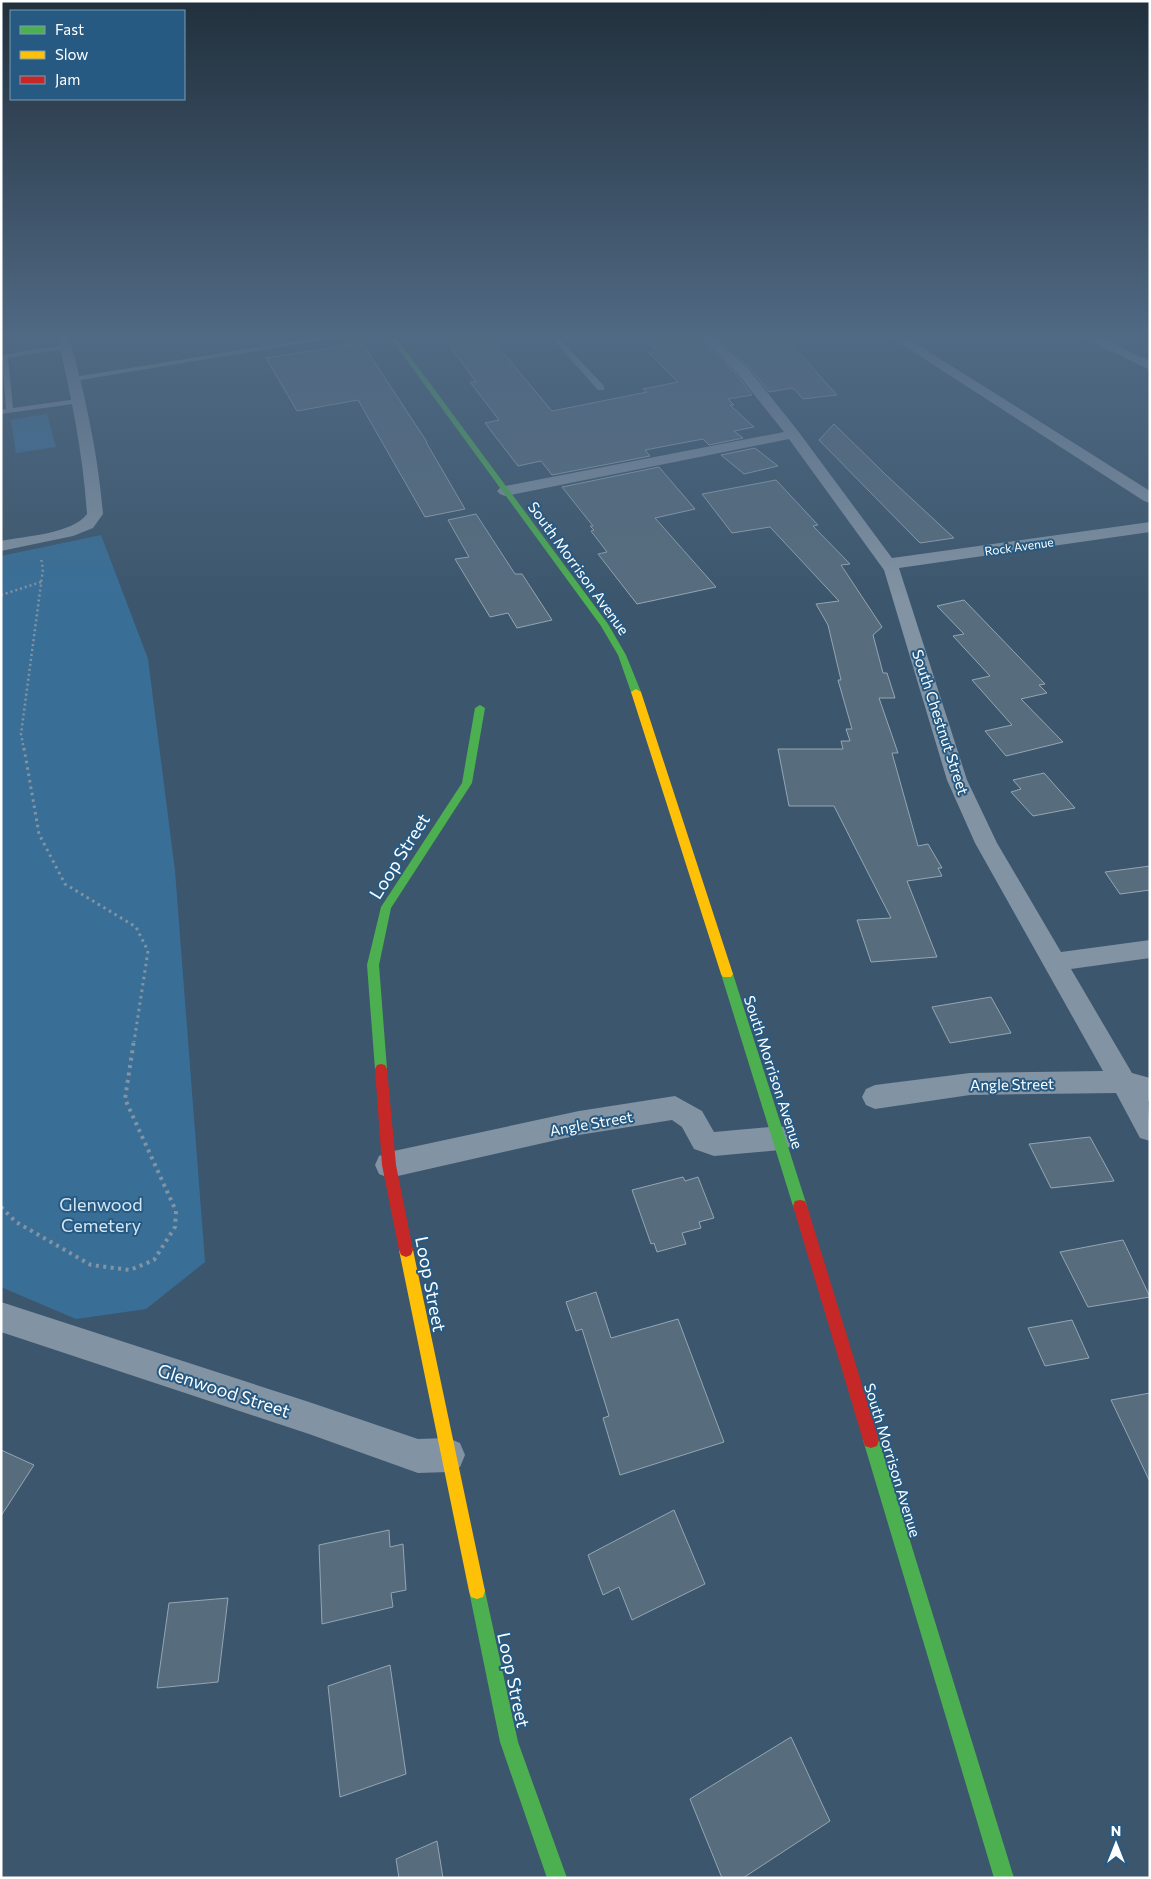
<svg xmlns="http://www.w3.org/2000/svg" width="1151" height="1879" font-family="Commissioner,sans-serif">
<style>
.green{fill:#396f97}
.building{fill:#576d7e;stroke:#95a5b2}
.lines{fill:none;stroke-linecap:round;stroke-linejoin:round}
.path-far2{stroke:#8293a3;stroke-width:2.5;stroke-dasharray:2 3;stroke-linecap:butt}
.path-far1{stroke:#8293a3;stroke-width:3;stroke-dasharray:2.5 4;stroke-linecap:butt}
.path{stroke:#8293a3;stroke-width:4;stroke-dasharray:3 4.5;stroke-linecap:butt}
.lane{fill:#8293a3;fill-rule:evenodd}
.street{fill:#8293a3;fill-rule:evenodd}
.fast{fill:#4caf50;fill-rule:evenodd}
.slow{fill:#ffc107;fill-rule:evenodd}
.jam{fill:#c62828;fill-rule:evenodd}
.labels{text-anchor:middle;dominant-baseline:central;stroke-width:4;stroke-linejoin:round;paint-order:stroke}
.far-street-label{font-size:12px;fill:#fff;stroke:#275a82}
.street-label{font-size:15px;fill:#fff;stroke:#275a82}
.near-street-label{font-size:18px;fill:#fff;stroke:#275a82}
.near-park-label{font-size:18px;fill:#d3e7f5;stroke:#275a82}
</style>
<rect width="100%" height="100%" fill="#3c576d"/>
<!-- green -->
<path class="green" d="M47 414 56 447 16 453 11 420Z
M101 535 148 659 175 871 205 1262 146 1309 76 1319 1 1287V556Z"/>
<!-- building -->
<path class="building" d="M483 336H489L552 411 647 392 643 389 678 382 649 353 658 352 640 336H698L736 374 752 395 728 399 734 405H730L754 427 734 431 743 438 709 445 703 439 645 450 650 456 552 475 541 461 518 466 485 423 499 420 470 382H476L447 342Z
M717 336H784L837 395 803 399 793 388 769 392 748 366Z
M362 343 427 442H426L465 509 425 517 358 400 297 411 266 358Z
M834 424 885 474 954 538 920 543 819 440Z
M755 448 778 466 744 474 721 455Z
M659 467 695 509 655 518 716 587 637 604 598 554 607 552 591 531 594 530 590 526H593L562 487Z
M776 480 818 525 813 526 850 564 841 565 882 627 873 635 883 673H887L895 698H879L898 753H892L918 846 928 844 942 868H938L942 876 907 881 937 957 871 962 857 920 891 918 834 806H789L778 749H843L841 741H850L846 729H852L838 680H841L828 625 816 604 839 601 770 527 732 533 702 494Z
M476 514 515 574H522L552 620 517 628 508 613 490 617 455 559 469 557 448 520Z
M964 600 1045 684 1039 685 1047 693 1021 699 1063 742 1006 756 985 731 1012 725 972 680 990 676 953 636 964 634 937 606Z
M1044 773 1075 808 1033 816 1011 792 1021 789 1013 780Z
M1150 866V890L1120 894 1105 872Z
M991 997 1011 1033 950 1043 932 1007Z
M1090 1137 1114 1181 1051 1188 1029 1144Z
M683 1177 685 1181 698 1177 714 1218 699 1222 701 1228 682 1233 686 1244 657 1252 654 1243 651 1244 632 1190Z
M1123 1240 1150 1297 1088 1307 1060 1252Z
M596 1292 611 1338 678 1319 724 1442 620 1475 603 1418 609 1416 582 1329 576 1331 566 1302Z
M1072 1320 1089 1358 1045 1366 1028 1328Z
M1150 1393V1482L1111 1400Z
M1 1450 34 1465 1 1516Z
M674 1510 705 1584 632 1620 619 1587 603 1595 588 1555Z
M389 1530 390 1547 403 1544 406 1590 391 1593 393 1607 322 1624 319 1545Z
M228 1598 218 1682 157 1688 169 1603Z
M390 1665 406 1774 340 1797 328 1686Z
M791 1737 830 1821 743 1878H722L690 1799Z
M437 1841 443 1878H399L396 1859Z"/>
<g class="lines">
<!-- path-far2 -->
<path class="path-far2" d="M1 595 41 582
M24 750 21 734 43 569 41 558"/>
<!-- path-far1 -->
<path class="path-far1" d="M24 748 39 834 65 884 136 927 148 951 134 1042"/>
<!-- path -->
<path class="path" d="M1 1207 16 1222 91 1265 130 1270 154 1260 175 1227 176 1211 125 1099 134 1040"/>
<!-- lane -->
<path class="lane" d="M328 336H346L74 381 70 379 74 377Z
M550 336H557L604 386V390H598Z
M66 345 69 347 68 348 8 358 13 408 77 399H80V403L1 414V410L6 409 2 355Z"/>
<!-- street -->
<path class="street" d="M57 336H69C85 394 98 454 103 514L93 528 73 536 1 551V541C25 536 72 534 87 514 83 454 71 394 57 336Z
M700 336H714L747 367 798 431 892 558 1150 522V532L899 568 967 780 997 843 1061 952 1150 940V958L1071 969 1132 1073 1150 1078V1101H1148L1150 1141 1140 1138 1116 1093 970 1095 875 1109 866 1105 862 1097 866 1089 875 1085 970 1073 1103 1071 975 843 947 780 884 570 789 439 505 496 500 494 497 491 500 488 505 486 784 432 737 373Z
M889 336H904L1150 491V503L1144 501Z
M1080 336H1097L1150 361V370Z
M675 1096 702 1111 714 1132 780 1126 790 1129 794 1138 790 1147 780 1150 714 1156 694 1149 682 1127 672 1120 579 1135 389 1178 379 1174 375 1165 379 1156 389 1152 579 1111Z
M1 1302 309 1402 418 1439 448 1438 460 1443 465 1455 460 1467 448 1472 418 1473 309 1434 1 1332Z"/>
<!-- fast -->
<path class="fast" d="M389 336H395L608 624 626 655 641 692 639 694H633L631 692 618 655 601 626Z
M480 705 485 708 472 783 391 908 379 965 387 1069 385 1073 381 1074 377 1073 375 1069 367 965 381 907 462 783 475 708Z
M727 969 731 971 733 974 807 1206 805 1211 800 1212 795 1211 793 1206 721 974 723 971Z
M871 1432 877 1434 879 1440 1014 1878H994L863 1440 865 1434Z
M477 1583 483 1585 485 1591 518 1742 567 1878H547L500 1742 469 1591 471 1585Z"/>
<!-- slow -->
<path class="slow" d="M636 689 641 692 733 974 731 977H723L721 974 631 692Z
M406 1243 411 1245 413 1250 485 1591 483 1597 477 1599 471 1597 469 1591 399 1250 401 1245Z"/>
<!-- jam -->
<path class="jam" d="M381 1064 385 1065 387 1069 396 1165 413 1250 411 1255 406 1257 401 1255 399 1250 382 1165 375 1069 377 1065Z
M800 1200 805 1201 807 1206 879 1440 877 1446 871 1448 865 1446 863 1440 793 1206 795 1201Z"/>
</g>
<!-- sky -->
<linearGradient id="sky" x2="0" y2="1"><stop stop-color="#21303c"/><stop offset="0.56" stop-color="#506984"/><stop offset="1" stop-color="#506984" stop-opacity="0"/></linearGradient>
<rect width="1151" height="599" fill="url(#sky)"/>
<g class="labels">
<!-- far-street labels -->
<g class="far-street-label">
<text transform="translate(1019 546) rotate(-8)">Rock Avenue</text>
</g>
<!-- street labels -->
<g class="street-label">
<text transform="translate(579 568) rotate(54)">South Morrison Avenue</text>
<text transform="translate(941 722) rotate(72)">South Chestnut Street</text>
<text transform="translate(774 1072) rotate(72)">South Morrison Avenue</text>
<text transform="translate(1012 1084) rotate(-1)">Angle Street</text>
<text transform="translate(591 1123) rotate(-10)">Angle Street</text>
<text transform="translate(893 1460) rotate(73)">South Morrison Avenue</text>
</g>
<!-- near-street labels -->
<g class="near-street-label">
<text transform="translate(399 856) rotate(-58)">Loop Street</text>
<text transform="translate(431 1284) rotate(79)">Loop Street</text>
<text transform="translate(224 1390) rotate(18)">Glenwood Street</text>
<text transform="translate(514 1680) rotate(78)">Loop Street</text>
</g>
<!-- near-park labels -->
<g class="near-park-label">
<text x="101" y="1204">Glenwood<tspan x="101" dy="21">Cemetery</tspan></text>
</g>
</g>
<!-- border -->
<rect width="1151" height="1879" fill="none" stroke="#ffffff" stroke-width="5"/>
<!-- legend -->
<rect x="10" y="10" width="175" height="90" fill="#275a82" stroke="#7d9cb4"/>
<rect x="20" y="26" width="25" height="8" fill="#4caf50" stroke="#7d9cb4"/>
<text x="55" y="35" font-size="15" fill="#ffffff">Fast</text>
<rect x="20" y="51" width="25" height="8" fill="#ffc107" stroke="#7d9cb4"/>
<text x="55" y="60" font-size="15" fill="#ffffff">Slow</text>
<rect x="20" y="76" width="25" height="8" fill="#c62828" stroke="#7d9cb4"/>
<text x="55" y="85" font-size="15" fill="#ffffff">Jam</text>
<!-- north arrow -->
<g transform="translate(1116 1844)" stroke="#275a82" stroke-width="4" paint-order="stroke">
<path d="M0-4L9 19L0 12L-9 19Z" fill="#ffffff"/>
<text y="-8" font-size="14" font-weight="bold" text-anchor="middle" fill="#ffffff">N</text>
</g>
</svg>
